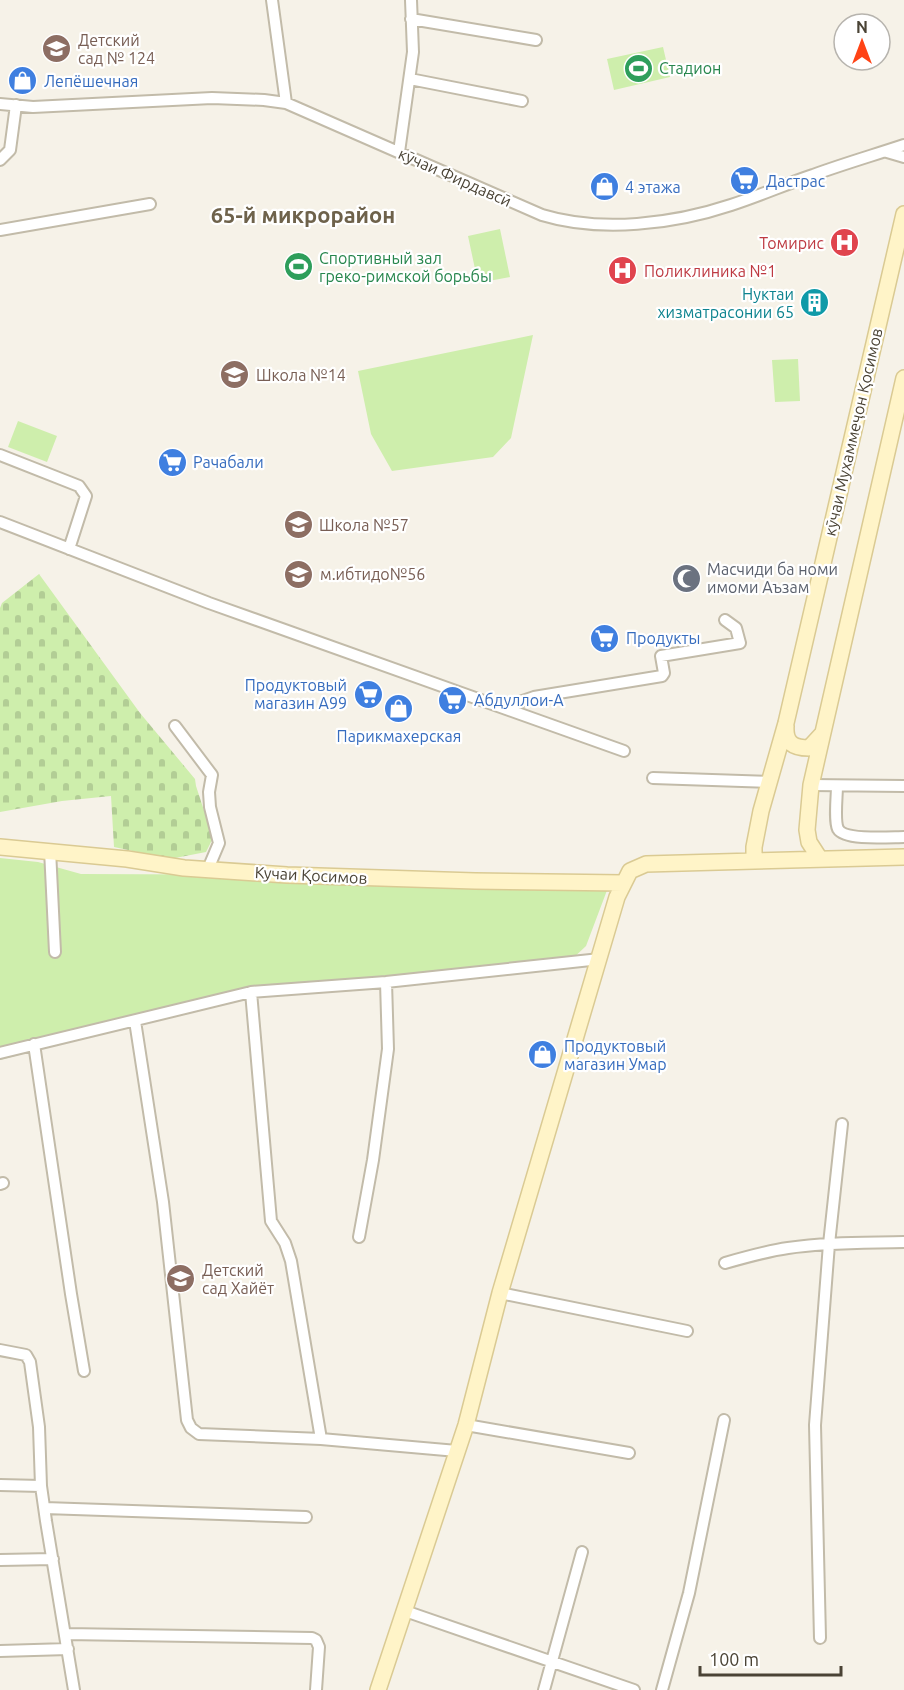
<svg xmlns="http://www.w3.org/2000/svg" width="904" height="1690" font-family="Ubuntu,sans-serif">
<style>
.green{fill:#ceeeac}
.cemetery{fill:url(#cemetery-stones)}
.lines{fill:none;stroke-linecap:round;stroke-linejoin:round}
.street-casing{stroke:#c2bba9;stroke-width:14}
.secondary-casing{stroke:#daca93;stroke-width:18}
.street{stroke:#fff;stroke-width:10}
.secondary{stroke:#fff4c8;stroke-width:15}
.labels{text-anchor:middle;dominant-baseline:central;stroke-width:4.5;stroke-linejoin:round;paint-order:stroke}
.education-label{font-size:16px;fill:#785e54;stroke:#fff;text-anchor:start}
.leisure-label{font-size:16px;fill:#27864d;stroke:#fff;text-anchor:start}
.shop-label{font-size:16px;fill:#366cbe;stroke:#fff;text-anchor:start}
.street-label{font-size:16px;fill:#4a4335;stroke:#fff}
.health-label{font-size:16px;fill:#be3a42;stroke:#fff;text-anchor:end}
.culture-label{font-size:16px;fill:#0d838f;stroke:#fff;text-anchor:end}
.worship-label{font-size:16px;fill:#5b616d;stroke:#fff;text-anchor:start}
.district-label{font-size:22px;font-weight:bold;fill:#6e624b;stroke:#fff}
</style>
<defs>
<pattern id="cemetery-stones" width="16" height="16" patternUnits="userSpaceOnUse" patternTransform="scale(1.5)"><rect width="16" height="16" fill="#ceeeac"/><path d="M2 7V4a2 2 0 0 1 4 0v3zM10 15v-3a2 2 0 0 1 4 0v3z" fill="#b2cd95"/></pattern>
</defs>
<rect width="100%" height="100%" fill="#f6f2e8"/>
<!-- green -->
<path class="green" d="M663 47 670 77 614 90 607 59Z
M500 229 510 277 478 283 468 236Z
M533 335 511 438 493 457 392 471 371 434 358 371Z
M798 359 800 401 775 402 772 360Z
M18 421 57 436 47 462 8 447Z
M0 858 38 862 81 874 287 875 609 885 586 946 569 962 256 992 0 1060Z"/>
<!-- cemetery -->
<path class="cemetery" d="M39 574 140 713 195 779 196 786 213 838 206 852 170 859 114 847 111 796 62 801 0 812V608L2 603Z"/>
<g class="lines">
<defs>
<path id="street" d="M272 0 286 103
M411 19 536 40
M410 79 522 101
M0 104 33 107 212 98 264 100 286 103 542 215C601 233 674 224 731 205 759 196 786 184 813 175 843 164 874 155 904 145
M399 152 413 52 411 0
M887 152 904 157
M0 160 10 150 16 105
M0 230 150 204
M0 455 79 486 86 496 69 549
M0 522 209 603 624 751
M505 707 534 697 662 676 664 673 661 656 740 643 736 628 725 620
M175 726 212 775 209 792 210 807 219 843 208 869
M653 778 769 782
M811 785 904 786
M837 786C837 796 834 821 838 829 845 841 891 837 904 837
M50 850 55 952
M251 992 271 1221 285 1243 291 1261 321 1439
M135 1021 163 1202 187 1420 191 1428 199 1434 321 1439 457 1451
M34 1044 71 1294 84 1371
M0 1053 251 992 386 982 600 959
M0 1184 3 1183
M359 1237 373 1160 388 1049 386 982
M725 1263C746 1257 767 1251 788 1248 826 1242 866 1243 904 1242
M500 1293 687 1331
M0 1350 26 1355 30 1362 39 1427 41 1486 46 1521 74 1690
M466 1425 629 1453
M0 1485 41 1486
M45 1508 306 1517
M0 1560 53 1559
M405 1611 634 1690
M66 1634 312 1638 316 1640 319 1647 316 1690
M820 1638 815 1425 829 1244 842 1124
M0 1651 68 1649
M544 1690 582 1552
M662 1690 689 1593 724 1420"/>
<path id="secondary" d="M786 726C785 743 793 748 809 748L821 735
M0 847 127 859 184 868 287 875 475 881 623 883
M820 859 809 842 807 830 811 785 904 378
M754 861V847L761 811 786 723 904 214
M378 1690 466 1425 500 1293 617 897 630 871 646 864 904 857"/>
</defs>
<!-- street casing -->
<use href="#street" class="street-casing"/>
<!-- secondary casing -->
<use href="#secondary" class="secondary-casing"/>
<!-- street -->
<use href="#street" class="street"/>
<!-- secondary -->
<use href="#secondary" class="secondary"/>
</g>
<!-- icons -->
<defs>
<symbol id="school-disc" viewBox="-11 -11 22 22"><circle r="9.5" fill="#8d6e63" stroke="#fff"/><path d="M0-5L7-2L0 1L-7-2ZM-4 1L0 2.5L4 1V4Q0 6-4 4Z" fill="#fff"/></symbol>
<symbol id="stadium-disc" viewBox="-11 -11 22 22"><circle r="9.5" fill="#2e9e5b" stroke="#fff"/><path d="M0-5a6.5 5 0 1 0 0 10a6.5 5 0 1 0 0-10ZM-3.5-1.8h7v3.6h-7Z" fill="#fff"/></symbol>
<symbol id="shop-disc" viewBox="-11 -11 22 22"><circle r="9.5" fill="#3f7fe0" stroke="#fff"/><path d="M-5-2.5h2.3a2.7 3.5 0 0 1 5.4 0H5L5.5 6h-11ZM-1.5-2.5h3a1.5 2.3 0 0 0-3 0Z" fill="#fff"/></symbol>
<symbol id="supermarket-disc" viewBox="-11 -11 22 22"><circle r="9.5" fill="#3f7fe0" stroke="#fff"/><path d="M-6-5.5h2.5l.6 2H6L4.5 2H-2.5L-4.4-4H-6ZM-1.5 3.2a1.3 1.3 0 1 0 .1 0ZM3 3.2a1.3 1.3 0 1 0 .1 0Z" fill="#fff"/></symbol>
<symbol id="hospital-disc" viewBox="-11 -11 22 22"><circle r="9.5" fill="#e0444e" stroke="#fff"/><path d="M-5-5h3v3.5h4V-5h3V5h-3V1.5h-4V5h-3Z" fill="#fff"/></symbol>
<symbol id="building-disc" viewBox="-11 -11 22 22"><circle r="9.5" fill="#0f9aa8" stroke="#fff"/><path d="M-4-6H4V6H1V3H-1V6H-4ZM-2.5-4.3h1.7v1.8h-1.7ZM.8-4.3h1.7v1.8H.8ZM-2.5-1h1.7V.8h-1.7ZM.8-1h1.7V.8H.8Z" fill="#fff"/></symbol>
<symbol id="mosque-disc" viewBox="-11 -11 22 22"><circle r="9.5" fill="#6b7280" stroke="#fff"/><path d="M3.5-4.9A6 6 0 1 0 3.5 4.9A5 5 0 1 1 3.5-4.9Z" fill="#fff"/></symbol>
</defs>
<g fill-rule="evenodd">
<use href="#school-disc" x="40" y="32" width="33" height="33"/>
<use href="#stadium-disc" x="622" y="52" width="33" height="33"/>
<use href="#shop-disc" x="6" y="64" width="33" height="33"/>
<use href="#supermarket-disc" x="728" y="164" width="33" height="33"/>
<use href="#shop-disc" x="588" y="170" width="33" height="33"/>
<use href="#hospital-disc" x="828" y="226" width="33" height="33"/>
<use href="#stadium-disc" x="282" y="250" width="33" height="33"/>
<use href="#hospital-disc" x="606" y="254" width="33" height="33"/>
<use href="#building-disc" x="798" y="286" width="33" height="33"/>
<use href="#school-disc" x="218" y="358" width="33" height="33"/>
<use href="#supermarket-disc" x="156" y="446" width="33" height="33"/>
<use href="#school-disc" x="282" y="508" width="33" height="33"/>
<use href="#school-disc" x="282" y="558" width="33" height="33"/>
<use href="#mosque-disc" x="670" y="562" width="33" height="33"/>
<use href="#supermarket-disc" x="588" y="622" width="33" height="33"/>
<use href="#supermarket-disc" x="352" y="678" width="33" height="33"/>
<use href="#supermarket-disc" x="436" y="684" width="33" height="33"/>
<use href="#shop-disc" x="382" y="692" width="33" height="33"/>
<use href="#shop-disc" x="526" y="1038" width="33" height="33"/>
<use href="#school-disc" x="164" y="1262" width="33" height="33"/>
</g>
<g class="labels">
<!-- education labels -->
<g class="education-label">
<text x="78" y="40">Детский<tspan x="78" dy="18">сад № 124</tspan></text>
<text x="256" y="375">Школа №14</text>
<text x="319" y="525">Школа №57</text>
<text x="320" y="574">м.ибтидо№56</text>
<text x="202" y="1270">Детский<tspan x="202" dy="18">сад Хайёт</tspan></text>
</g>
<!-- leisure labels -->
<g class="leisure-label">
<text x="659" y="68">Стадион</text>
<text x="319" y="258">Спортивный зал<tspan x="319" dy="18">греко-римской борьбы</tspan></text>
</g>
<!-- shop labels -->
<g class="shop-label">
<text x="44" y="81">Лепёшечная</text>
<text x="766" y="181">Дастрас</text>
<text x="625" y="187">4 этажа</text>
<text x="193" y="462">Рачабали</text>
<text x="626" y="638">Продукты</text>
<text x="347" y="685" text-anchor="end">Продуктовый<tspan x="347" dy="18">магазин А99</tspan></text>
<text x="474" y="700">Абдуллои-А</text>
<text x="399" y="736" text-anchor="middle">Парикмахерская</text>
<text x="564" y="1046">Продуктовый<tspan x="564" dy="18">магазин Умар</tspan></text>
</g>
<!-- street labels -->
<g class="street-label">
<text transform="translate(455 177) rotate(24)">кӯчаи Фирдавсӣ</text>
<text transform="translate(853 432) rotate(-77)">кӯчаи Мухаммеҷон Қосимов</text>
<text transform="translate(311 875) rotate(3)">Кучаи Қосимов</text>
</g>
<!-- health labels -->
<g class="health-label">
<text x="824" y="243">Томирис</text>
<text x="644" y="271" text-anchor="start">Поликлиника №1</text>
</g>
<!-- culture labels -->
<g class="culture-label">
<text x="794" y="294">Нуктаи<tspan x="794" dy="18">хизматрасонии 65</tspan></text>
</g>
<!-- worship labels -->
<g class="worship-label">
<text x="707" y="569">Масчиди ба номи<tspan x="707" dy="18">имоми Аъзам</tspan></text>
</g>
<!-- district labels -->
<g class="district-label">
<text x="303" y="214">65-й микрорайон</text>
</g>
</g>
<!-- north arrow -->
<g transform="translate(862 42)"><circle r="28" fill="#ffffff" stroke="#b7b4ae" stroke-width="1.5"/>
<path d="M0-4.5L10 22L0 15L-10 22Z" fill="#ff4315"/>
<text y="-9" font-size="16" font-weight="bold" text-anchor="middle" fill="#4a4335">N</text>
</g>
<!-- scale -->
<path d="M700 1666v9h141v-9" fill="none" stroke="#4a4335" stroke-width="3"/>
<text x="709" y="1666" font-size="18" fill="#4a4335" stroke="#ffffff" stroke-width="4.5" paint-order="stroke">100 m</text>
</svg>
